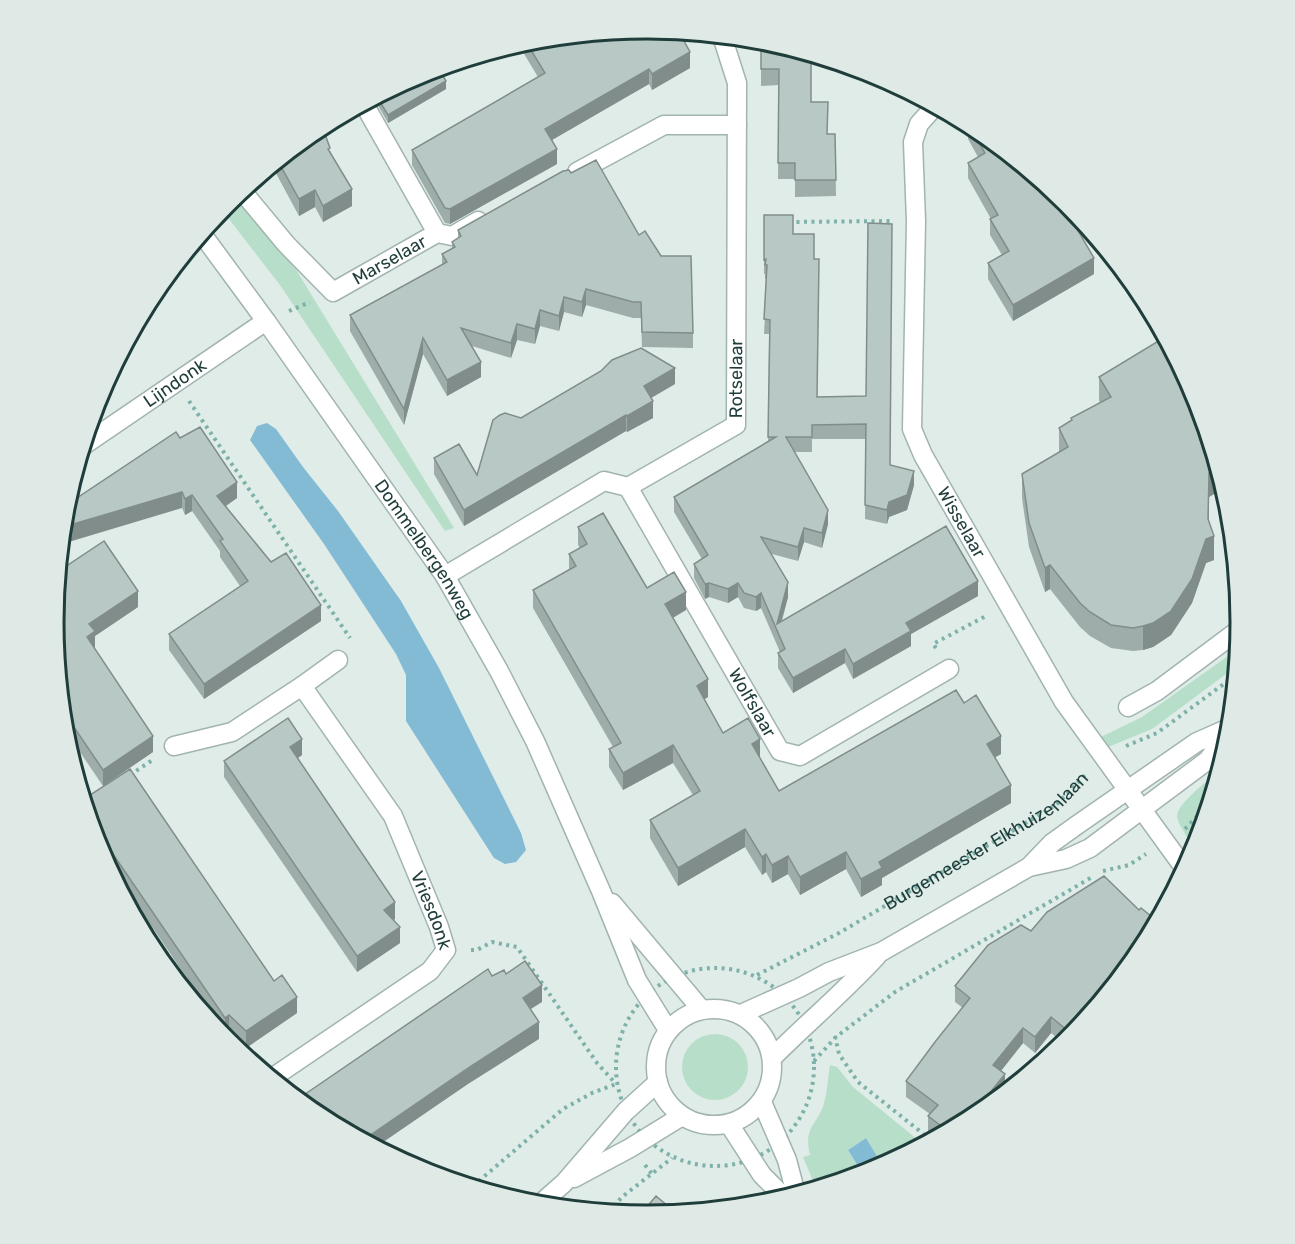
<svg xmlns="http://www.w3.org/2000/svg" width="1295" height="1244" font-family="Rubik,sans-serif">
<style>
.green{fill:#b7dec8}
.water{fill:#83bbd5}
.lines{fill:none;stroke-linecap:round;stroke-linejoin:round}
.minor-casing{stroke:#a2b4b0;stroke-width:21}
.path{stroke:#7eb1a9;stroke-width:4;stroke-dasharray:3 4.5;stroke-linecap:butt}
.minor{stroke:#fff;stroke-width:18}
.wall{fill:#9eada9}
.shaded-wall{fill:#818d8a}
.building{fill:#b8c9c5;stroke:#818d8a;stroke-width:1.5}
.labels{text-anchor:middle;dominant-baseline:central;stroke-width:4.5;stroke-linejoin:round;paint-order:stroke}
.street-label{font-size:18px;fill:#1f3d3a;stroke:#f0f8f5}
.rim{fill:none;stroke:#1f3d3a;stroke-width:3}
</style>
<rect width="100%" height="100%" fill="#dfece8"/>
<!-- green -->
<path class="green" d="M235 196 295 268 454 528 445 531 280 285 222 210Z
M1238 649 1237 666 1152 729 1108 747 1101 737 1142 717Z
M1220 770 1197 846H1196C1190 843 1187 838 1184 832 1181 827 1177 821 1177 815 1179 802 1210 779 1220 770Z
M682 1067a33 33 0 1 1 66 0a33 33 0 1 1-66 0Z
M830 1065 837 1067 853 1087 923 1144 883 1166 866 1138 848 1150 863 1174 816 1188 803 1157 810 1155C804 1128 814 1128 823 1107 827 1094 828 1078 830 1065Z"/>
<!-- water -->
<path class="water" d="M267 423 276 429 303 467 338 511 401 601 439 668 521 833 526 850 516 862 505 864 494 858 406 721V675L396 654 324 544 250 440 257 426Z
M866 1138 883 1166 863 1174 848 1150Z"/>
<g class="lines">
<defs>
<g id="minor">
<path id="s2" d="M935 106 919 124 913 142 916 221 912 429 923 455 1064 702 1185 869"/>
<path d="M577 172 664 125H737"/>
<path id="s3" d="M242 191 286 244 333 292 437 233 364 104"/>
<path d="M437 233 452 236 478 221"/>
<path id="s4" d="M202 234 266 321 445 576 499 671 535 741 601 891 637 980 668 1030"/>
<path id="s5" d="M84 445 266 321"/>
<path id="s6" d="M628 487 780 751 800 756 949 669"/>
<path id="s7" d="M445 576 604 481 628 487 736 425 737 83 722 36"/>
<path d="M302 686 338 660"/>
<path d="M1128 707 1157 691 1240 629"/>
<path id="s8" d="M174 746 232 732 302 686 393 816 439 927 446 950 430 971 272 1078"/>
<path d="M1029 867 1066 859 1090 848 1208 760 1230 729"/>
<path d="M612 903 701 1009"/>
<circle cx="714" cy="1067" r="58"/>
<path d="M741 1014 799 988 829 972 881 952 1029 867 1052 843 1077 825 1197 742 1231 727"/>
<path d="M773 1057C807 1023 844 992 877 956"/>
<path d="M762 1102 787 1160 796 1194"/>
<path d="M729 1124 762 1175 785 1198"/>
<path d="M574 1178 630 1148 682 1116"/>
<path d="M539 1205 564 1183 626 1111 658 1082"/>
</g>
</defs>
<!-- minor casing -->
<use href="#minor" class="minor-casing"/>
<!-- path -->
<g class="path">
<path d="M789 222 892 221"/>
<path d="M289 311 310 302"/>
<path d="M189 401 350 638"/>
<path d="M936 648 933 644 986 616"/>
<path d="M1126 746 1157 733 1236 675"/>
<path d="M130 775 154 759"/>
<path d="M1185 829 1210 803"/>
<path d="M1103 871 1129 865 1146 854"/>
<path d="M471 950H477L492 942 517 947 597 1063 616 1084"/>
<circle cx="715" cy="1067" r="99"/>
<path id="s1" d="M757 975 839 933 1056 805 1086 774"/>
<path d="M835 1036 839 1054 858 1082 931 1140"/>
<path d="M814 1061 836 1037 895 992 1094 876"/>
<path d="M645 1165 652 1174"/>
<path d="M473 1186 563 1109 592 1093 616 1084"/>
<path d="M609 1212 622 1197 672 1158"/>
</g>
<!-- minor -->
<use href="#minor" class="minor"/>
</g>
<!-- wall -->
<path class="wall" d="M532 40 690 68 652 90 649 84 552 140 557 164 450 224 445 223 412 165V150L538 77 520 47 514 50 511 46Z
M761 40 815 56H811V102L827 134H835L836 196 795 197V179H778L779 85 761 86Z
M421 74 446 89 388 123 376 102V98Z
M968 124 1094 274 1013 321 988 279V263L1002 255 990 235V219H991L968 178V163L978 157 968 139Z
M318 128 330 151 352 206 323 222 315 207 299 216 272 166Z
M563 171 693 333V348L642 347 641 318H633L586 305 582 317 564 312 559 331 540 326 535 344 517 340 511 358 472 346 481 377 447 396 423 354 404 425 350 331V315L442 265V254L452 249V242L458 238V230Z
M764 215 793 234 814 259 817 397 866 396 890 465 914 485 907 510 889 517 887 524 865 519 866 439H812V452H795L828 524 822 548 804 542 798 561 772 554 788 597 782 621 978 596 911 634V646L853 679 845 663 793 693 778 668V653L780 652 761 608 756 611 744 608 738 597 728 603 709 597 705 599 694 578V564L702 559 674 512V497L768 441 769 334H764L767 279H765V274H764Z
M1099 377 1196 395 1224 488 1209 497V520L1214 560 1206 563 1192 603 1171 635 1153 647 1143 650 1133 651 1111 648 1090 636 1080 627 1050 589 1045 592 1029 547 1022 498V474L1059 452V428L1071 420V418L1101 403 1099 401Z
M675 384 651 398 653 418 627 432 626 431 464 526 434 474V458L477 475 521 418Z
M180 438 237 498 226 506 271 562 321 621 204 699 169 650V634L240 586 220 557V551L192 511 185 515 182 508Z
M578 527 647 588 686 610 673 618 708 697 704 699 723 733 760 757H759L779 791 964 703 1001 754 995 757 1011 803 882 878V885L861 897 846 869 800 895 788 874 772 883 766 872 762 875 745 847 678 886 650 838V820L693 795 673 763 623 790 609 767V749L613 747 533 608V590L569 569V554L580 548 578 545Z
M138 607 95 636 94 648 153 752 103 786 65 730 54 622Z
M302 755 298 758 395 919 394 920 400 943 357 972 224 777V761Z
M87 797 274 981 297 1013 246 1048 229 1031 225 1034 101 852 87 809Z
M1031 931 1141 952 1067 1042 1065 1044 1051 1033 1035 1053 1023 1043 1001 1071 1005 1090 977 1116 936 1138 928 1132V1116L930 1114 906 1097V1081L963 1008 955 1002V986Z"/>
<!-- shaded-wall -->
<path class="shaded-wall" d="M520 44V47L514 50V45Z
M690 52V68L652 90V74Z
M649 69V84L545 144V129Z
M446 81V89L388 123V115Z
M557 149V164L450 224V209Z
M352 189V206L323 222V206Z
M315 190V207L299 216V199Z
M1094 258V274L1013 321V305Z
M586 289V305L582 317V302Z
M564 297V312L559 331V316Z
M540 310V326L535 344V329Z
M517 324V340L511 358V343Z
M423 338V354L404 425V409Z
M481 362V377L447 396V380Z
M675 368V384L644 402V386Z
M110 375V387L100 393Z
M653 401V418L627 432V416Z
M626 415V431L464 526V510Z
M1218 467 1224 488 1209 497 1208 538 1214 536V560L1206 563 1192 603 1171 635 1153 647 1143 650V626L1209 473Z
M914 471V485L907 510 889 517 887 524V510L889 502Z
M237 482V498L217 512V496Z
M182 492V508L62 544 63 527Z
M192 495V511L185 515V499Z
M828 510V524L822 548V533Z
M804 528V542L798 561V547Z
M1050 565V589L1045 592V568Z
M978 581V596L911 634V646L853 679V664L906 623Z
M788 582V597L778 633 777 624Z
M709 583V597L705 599V584Z
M738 583V597L728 603V589Z
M138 591V607L95 636V647L87 653V637L89 624Z
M686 592V610L665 622V604Z
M761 593V608L756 611V597Z
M321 605V621L204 699V684Z
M845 649V663L793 693V678Z
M708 679V697L697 704V686Z
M153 736V752L103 786V770Z
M1001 736V754L987 762V744Z
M302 739V755L290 763V747Z
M760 739V757L752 762V744Z
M673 745V763L623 790V773Z
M1011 785V803L882 878V885L861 897V879L879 862Z
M745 829V847L678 886V868Z
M846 852V869L800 895V877Z
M766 854V872L762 875V857Z
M788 856V874L772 883V865Z
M395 902V919L384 926V910Z
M400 927V943L357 972V956Z
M542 985V1002L523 1014V998Z
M297 997V1013L246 1048V1031Z
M229 1015V1031L225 1034V1018Z
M1051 1017V1033L1035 1053V1037Z
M539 1022V1039L468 1084 376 1147 363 1140 468 1068Z
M1023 1028V1043L993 1081V1065Z
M1005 1074V1090L999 1098 977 1116 968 1120Z"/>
<!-- building -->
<path class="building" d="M648 28 679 32 690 52 652 74 649 69 545 129 557 149 450 209 445 208 412 150 545 73 526 42 532 40Z
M761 40 811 54V102H828L827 134H835L836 180H795V163H778L779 69H761Z
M438 68 446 81 388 115 377 97 421 74Z
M968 124 978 129 1056 193 1094 258 1013 305 988 263 1009 251 990 219 998 215 968 163 985 153Z
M322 126 330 148 328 149 352 189 323 206 315 190 299 199 278 161 318 128Z
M596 160 639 235 645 231 661 256H691L693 333 642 332 641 302H633L586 289 582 302 564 297 559 316 540 310 535 329 517 324 511 343 461 328 481 362 447 380 423 338 404 409 350 315 447 262 442 254 455 247 452 242 461 236 458 230 563 171 569 170 571 173Z
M764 215H793V234H814V259H819L817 397 866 396 868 223 892 224 890 465 914 471 907 495 889 502 887 510 865 505 866 424 812 425V437H786L828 510 822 533 804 528 798 547 761 537 788 582 777 624 946 526 978 581 906 623 911 631 853 664 845 649 793 678 778 653 785 649 761 593 756 597 744 593 738 583 728 589 709 583 705 584 694 564 708 555 674 497 776 437H768L770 320 764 319 767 265H765L766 259 764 260Z
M1165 337 1196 395 1218 467 1209 473 1208 519 1214 536 1206 539 1192 579 1171 611 1153 623 1143 626 1133 628 1111 625 1090 612 1080 603 1050 565 1045 568 1029 523 1022 474 1068 447 1059 428 1072 420 1071 418 1111 397 1099 377Z
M641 348 675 368 644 386 653 401 627 416 626 415 464 510 434 458 459 444 477 475 493 420 500 415 505 413 521 418 601 371 612 360Z
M200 427 237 482 217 496 271 562 286 553 321 605 204 684 169 634 248 581 220 541 223 539 192 495 185 499 182 492 63 527 65 506 176 432 180 438Z
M603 513 647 588 674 572 686 592 665 604 708 679 697 686 723 733 748 718 760 739 752 744 779 791 956 690 964 703 976 695 1001 736 987 744 1011 785 879 862 882 868 861 879 846 852 800 877 788 856 772 865 766 854 762 857 745 829 678 868 650 820 700 791 673 745 623 773 609 749 621 743 533 590 576 566 569 554 587 544 578 527Z
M104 541 138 591 89 624 95 631 87 637 153 736 103 770 63 711 54 622 59 571Z
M288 718 302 739 290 747 395 902 384 910 400 927 357 956 224 761Z
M130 769 274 981 282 975 297 997 246 1031 229 1015 225 1018 91 822 96 819 87 797Z
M1104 876 1139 910 1141 908 1157 921 1141 952 1073 1035 1051 1017 1035 1037 1023 1028 993 1065 1005 1074 968 1120 948 1131 928 1116 938 1105 906 1081 935 1042 970 998 955 986 988 945 1021 925 1031 931 1047 912Z
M525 961 542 985 523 998 539 1022 468 1068 363 1140 317 1115 298 1099 488 969 492 976 504 970 506 974Z
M656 1196 676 1213 647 1215H640Z"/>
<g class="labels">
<!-- street labels -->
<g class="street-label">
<text stroke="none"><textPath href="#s3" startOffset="201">Marselaar</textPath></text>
<text stroke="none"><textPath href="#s7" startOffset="381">Rotselaar</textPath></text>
<text stroke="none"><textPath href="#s5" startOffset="110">Lijndonk</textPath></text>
<text stroke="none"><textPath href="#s2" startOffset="436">Wisselaar</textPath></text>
<text stroke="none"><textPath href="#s4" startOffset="386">Dommelbergenweg</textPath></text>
<text stroke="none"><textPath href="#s6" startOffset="249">Wolfslaar</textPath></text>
<text stroke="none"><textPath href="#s1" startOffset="266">Burgemeester Elkhuizenlaan</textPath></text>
<text stroke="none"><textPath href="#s8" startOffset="404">Vriesdonk</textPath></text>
</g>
</g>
<!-- crop -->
<path d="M0 0H1295V1244H0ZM64 622a583 583 0 1 1 1166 0a583 583 0 1 1-1166 0Z" fill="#dfe9e6" fill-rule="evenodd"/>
<path class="rim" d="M64 622a583 583 0 1 1 1166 0a583 583 0 1 1-1166 0Z"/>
</svg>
